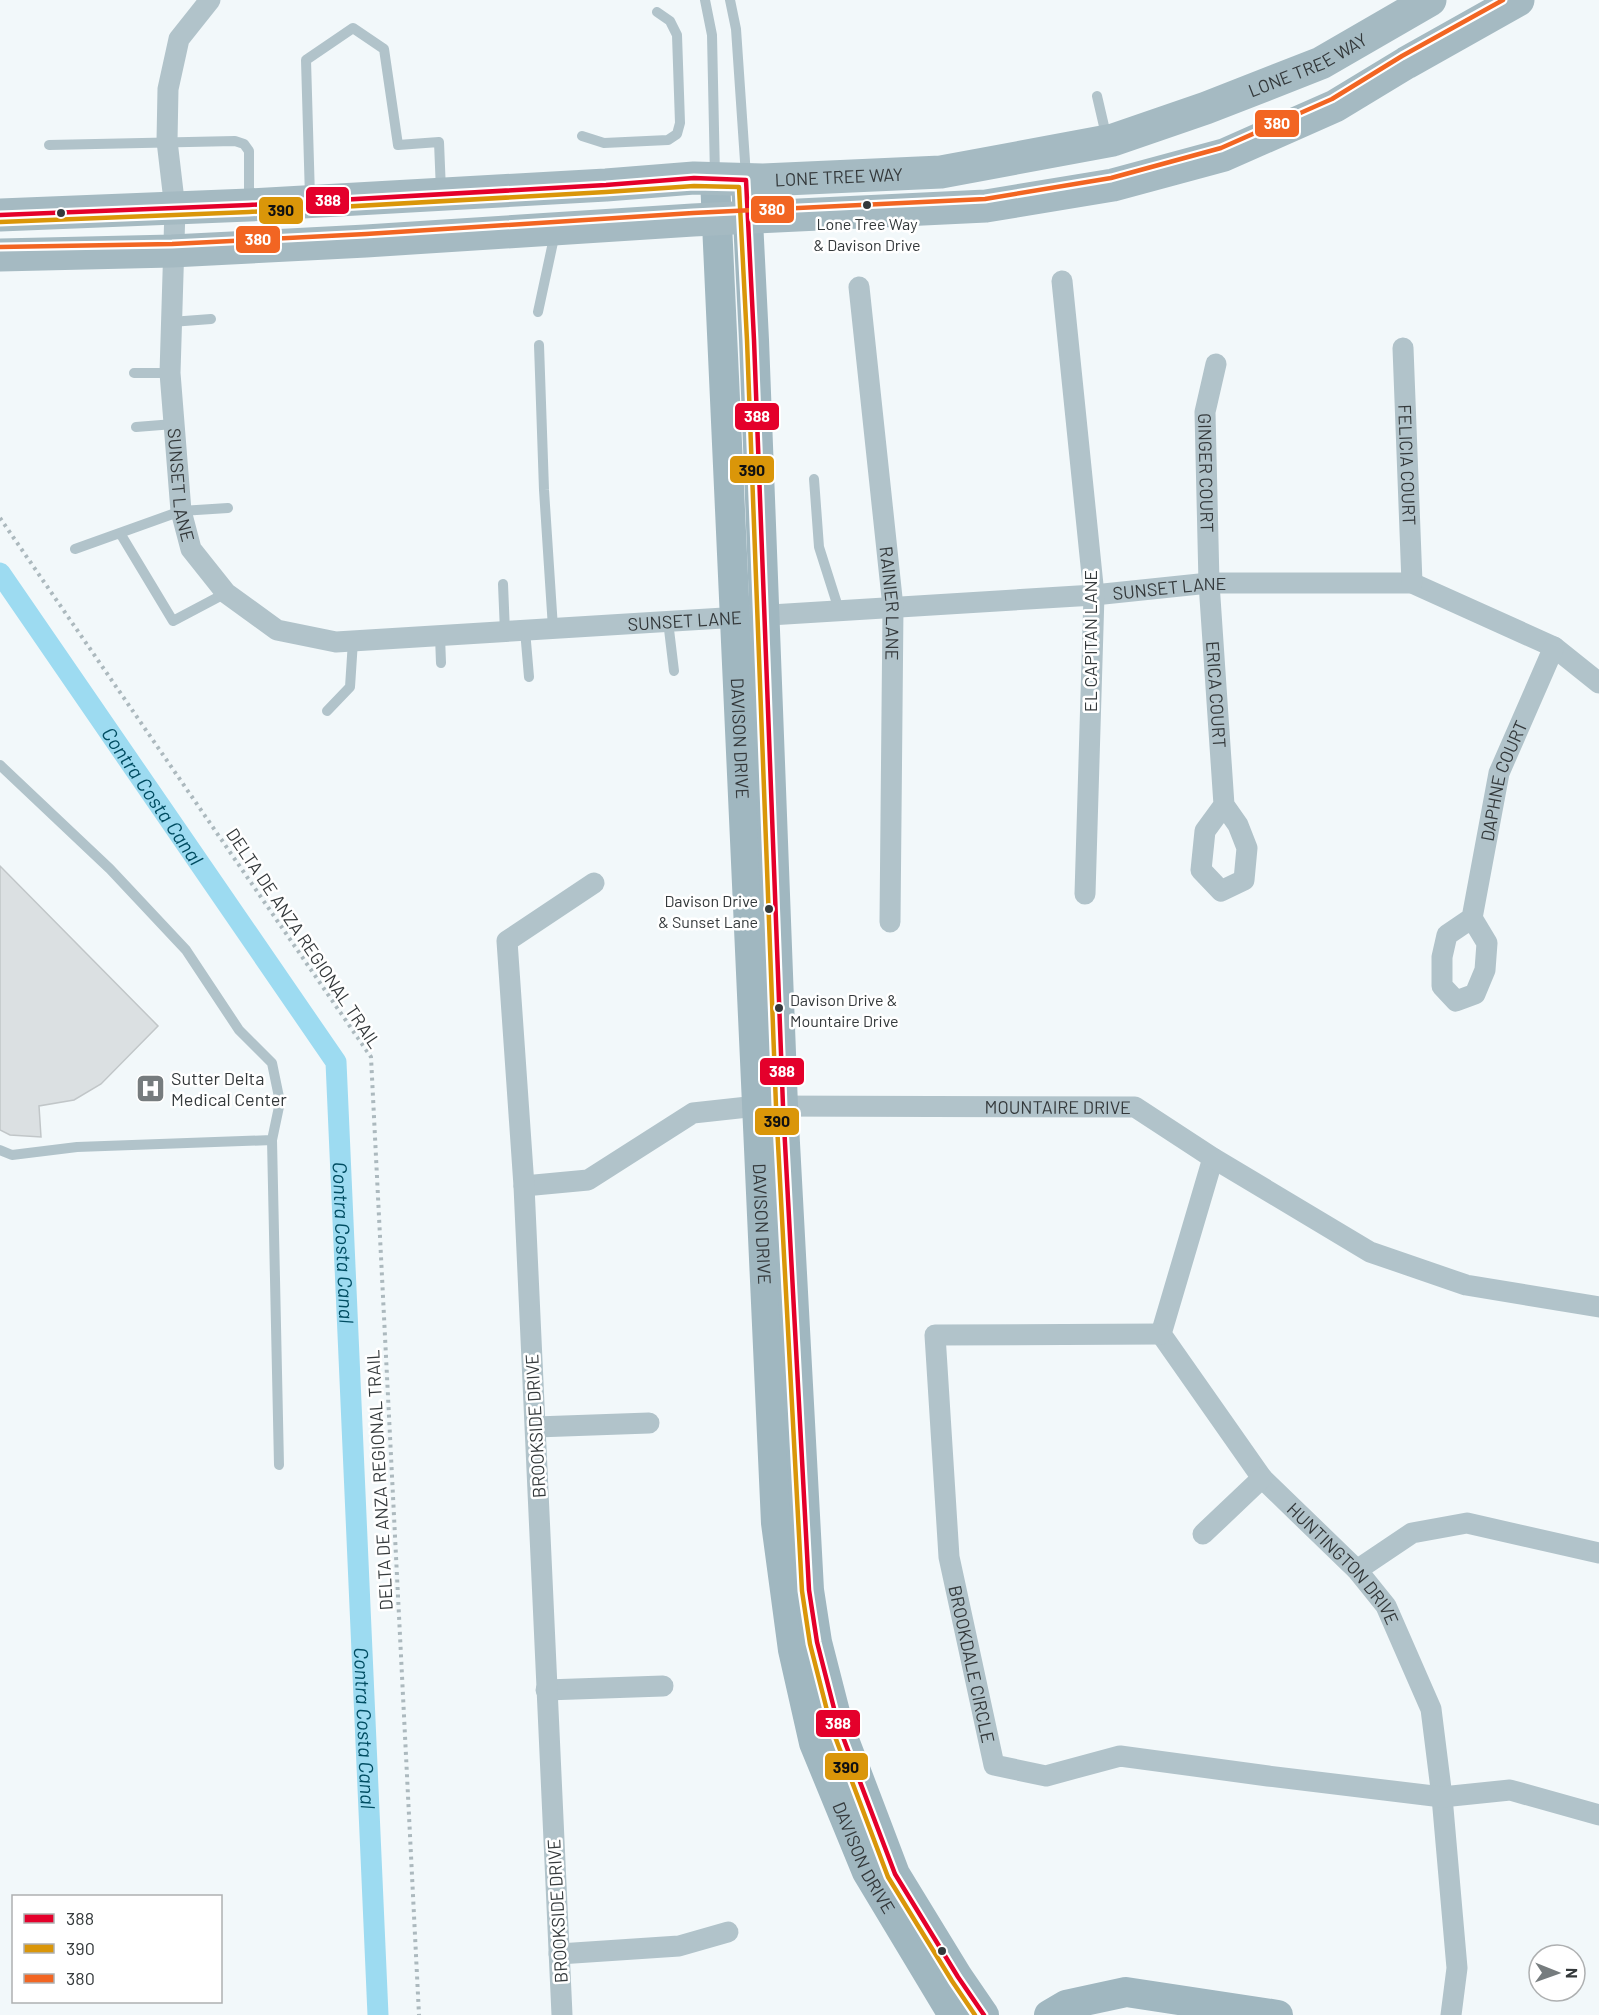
<svg xmlns="http://www.w3.org/2000/svg" width="1599" height="2015" font-family="Barlow,sans-serif">
<style>
.lines{fill:none;stroke-linecap:round;stroke-linejoin:round}
.canal{stroke:#9ddbf1;stroke-width:21}
.building{fill:#dbe0e2;stroke:#c1c6c8;stroke-width:1.5}
.path{stroke:#acb9be;stroke-width:4;stroke-dasharray:3 4.5;stroke-linecap:butt}
.lane{stroke:#b1c3ca;stroke-width:10}
.street{stroke:#b1c3ca;stroke-width:21}
.secondary{stroke:#a0b7c0;stroke-width:30}
.primary{stroke:#a5bac2;stroke-width:33}
.bus-1-casing{stroke:#fff;stroke-width:9}
.bus-2-casing{stroke:#fff;stroke-width:9}
.bus-3-casing{stroke:#fff;stroke-width:9}
.bus-1{stroke:#e4002b;stroke-width:4.5}
.bus-2{stroke:#da9609;stroke-width:4.5}
.bus-3{stroke:#f26522;stroke-width:4.5}
.bus-dot{fill:#34393b;stroke:#fff;stroke-width:2}
.labels{text-anchor:middle;dominant-baseline:central;stroke-width:5;stroke-linejoin:round;paint-order:stroke}
.bus-label{font-size:16px;fill:#34393b;stroke:#fff}
.street-label{font-size:18px;fill:#34393b;stroke:#fff}
.poi-label{font-size:18px;fill:#34393b;stroke:#fff;text-anchor:start}
.water-label{font-size:20px;font-style:italic;fill:#004d62;stroke:#fff}
.line-badge{stroke:#fff;stroke-width:2}
.badge-label{font-size:16px;text-anchor:middle;font-weight:bold;fill:#fff}
.pale-badge-label{font-size:16px;text-anchor:middle;font-weight:bold;fill:#111}
</style>
<rect width="100%" height="100%" fill="#f2f8fa"/>
<g class="lines">
<!-- canal -->
<path class="canal" id="s1" d="M0 573 336 1062 378 2015"/>
</g>
<!-- building -->
<path class="building" d="M0 866 158 1026 101 1084 74 1100 39 1106 41 1137 10 1135 0 1130Z"/>
<g class="lines">
<!-- path -->
<path class="path" d="M0 518 371 1057 419 2015"/>
<!-- lane -->
<path class="lane" d="M705 0 712 35 715 176
M730 0 736 29 746 176
M1097 96 1107 139
M582 136 604 143 668 140 677 134 680 123 677 35 670 21 657 12
M49 145 235 141 244 144 249 151V201
M310 198 306 60 353 28 384 49 398 145 439 142 441 191
M538 312 555 233
M171 322 211 319
M539 345 544 490 553 628
M134 373H170
M136 427 174 424
M814 479 819 547 839 610
M120 533 173 621 226 593
M75 549 181 511 228 508
M503 584 505 632
M668 621 674 671
M525 630 529 677
M440 636 441 663
M327 711 350 687 353 641
M0 765 110 869 186 950 239 1030 272 1063 280 1102 272 1140 279 1465
M0 1150 12 1155 77 1147 272 1140"/>
<!-- street -->
<g class="street">
<path id="s2" d="M210 0 179 39 168 89 167 141 175 209 170 373 181 511 191 549 226 593 277 630 336 642 1094 595 1209 583H1412L1554 647 1599 683"/>
<path d="M1062 281 1094 595 1085 894"/>
<path id="s3" d="M859 287 893 607 890 922"/>
<path id="s4" d="M1403 348 1412 583"/>
<path id="s5" d="M1216 364 1205 412 1209 583 1224 805 1238 825 1247 848 1244 880 1221 891 1201 870 1205 831 1224 805"/>
<path id="s6" d="M1472 918 1447 935 1442 957V986L1456 1001 1475 994 1485 970 1487 943 1472 918 1499 773 1554 647"/>
<path id="s7" d="M1213 1158 1161 1334 1262 1478 1357 1570 1386 1606 1431 1709 1442 1797 1457 1968 1451 2015"/>
<path id="s8" d="M524 1186 588 1180 693 1113 757 1106 1135 1107 1213 1158 1370 1252 1466 1285 1599 1307"/>
<path id="s9" d="M1161 1334 935 1335 949 1557 994 1765 1046 1776 1120 1756 1268 1776 1442 1797 1510 1790 1599 1815"/>
<path d="M536 1427 649 1423"/>
<path d="M1203 1534 1262 1478"/>
<path d="M1357 1570 1412 1533 1467 1523 1599 1553"/>
<path d="M546 1690 663 1686"/>
<path d="M559 1954 679 1946 728 1932"/>
<path d="M562 2015 524 1186 507 941 594 883"/>
</g>
<!-- secondary -->
<g class="secondary">
<path id="s10" d="M715 179 776 1523 793 1650 814 1743 867 1872 953 2015"/>
<path d="M746 180 754 340 783 1106 809 1590 817 1642 838 1724 895 1874 958 1977 984 2015"/>
<path d="M1049 2015 1066 2005 1126 1992 1278 2015"/>
</g>
<!-- primary -->
<g class="primary">
<path id="s11" d="M0 215 249 205 606 185 694 178 763 180 941 172 1113 140 1206 108 1321 63 1430 0"/>
<path d="M0 255 172 251 366 241 693 220 986 206 1113 185 1224 155 1335 106 1406 63 1518 0"/>
</g>
<defs>
<path id="bus-1" d="M0 215 249 205 606 185 694 178 746 180 754 340 783 1106 809 1590 817 1642 838 1724 895 1874 958 1977 984 2015"/>
<path id="bus-2" d="M0 222 249 212 606 192 694 186 739 187 747 340 776 1106 802 1591 810 1644 831 1726 888 1877 952 1981 975 2015"/>
<path id="bus-3" d="M0 247 172 244 366 234 693 213 985 199 1111 178 1221 148 1332 99 1402 56 1503 0"/>
</defs>
<!-- bus-1 casing -->
<use href="#bus-1" class="bus-1-casing"/>
<!-- bus-2 casing -->
<use href="#bus-2" class="bus-2-casing"/>
<!-- bus-3 casing -->
<use href="#bus-3" class="bus-3-casing"/>
<!-- bus-1 -->
<use href="#bus-1" class="bus-1"/>
<!-- bus-2 -->
<use href="#bus-2" class="bus-2"/>
<!-- bus-3 -->
<use href="#bus-3" class="bus-3"/>
</g>
<!-- icons -->
<defs>
<symbol id="hospital-square" viewBox="-11 -11 22 22"><rect x="-9" y="-9" width="18" height="18" rx="4" fill="#767c7e" stroke="#fff"/><path d="M-5-5h3v3.5h4V-5h3V5h-3V1.5h-4V5h-3Z" fill="#fff"/></symbol>
</defs>
<g fill-rule="evenodd">
<use href="#hospital-square" x="134" y="1072" width="33" height="33"/>
</g>
<!-- markers -->
<g class="bus-dot">
<circle cx="867" cy="205" r="5"/>
<circle cx="61" cy="213" r="5"/>
<circle cx="769" cy="909" r="5"/>
<circle cx="779" cy="1008" r="5"/>
<circle cx="942" cy="1951" r="5"/>
</g>
<g class="labels">
<!-- bus labels -->
<g class="bus-label">
<text x="867" y="223">Lone Tree Way<tspan x="867" dy="21">&amp; Davison Drive</tspan></text>
<text x="758" y="900" text-anchor="end">Davison Drive<tspan x="758" dy="21">&amp; Sunset Lane</tspan></text>
<text x="790" y="999" text-anchor="start">Davison Drive &amp;<tspan x="790" dy="21">Mountaire Drive</tspan></text>
</g>
<!-- street labels -->
<g class="street-label">
<text stroke="none"><textPath href="#s11" startOffset="1326">LONE TREE WAY</textPath></text>
<text stroke="none"><textPath href="#s11" startOffset="840">LONE TREE WAY</textPath></text>
<text stroke="none"><textPath href="#s4" startOffset="117">FELICIA COURT</textPath></text>
<text stroke="none"><textPath href="#s5" startOffset="110">GINGER COURT</textPath></text>
<text stroke="none"><textPath href="#s2" startOffset="498">SUNSET LANE</textPath></text>
<text stroke="none"><textPath href="#s2" startOffset="1578">SUNSET LANE</textPath></text>
<text stroke="none"><textPath href="#s3" startOffset="318">RAINIER LANE</textPath></text>
<text stroke="none"><textPath href="#s2" startOffset="1092">SUNSET LANE</textPath></text>
<text transform="translate(1090 641) rotate(-90)">EL CAPITAN LANE</text>
<text stroke="none"><textPath href="#s5" startOffset="332">ERICA COURT</textPath></text>
<text stroke="none"><textPath href="#s10" startOffset="560">DAVISON DRIVE</textPath></text>
<text stroke="none"><textPath href="#s6" startOffset="346">DAPHNE COURT</textPath></text>
<text transform="translate(304 938) rotate(56)">DELTA DE ANZA REGIONAL TRAIL</text>
<text stroke="none"><textPath href="#s8" startOffset="554">MOUNTAIRE DRIVE</textPath></text>
<text stroke="none"><textPath href="#s10" startOffset="1046">DAVISON DRIVE</textPath></text>
<text transform="translate(535 1426) rotate(-93)">BROOKSIDE DRIVE</text>
<text transform="translate(379 1480) rotate(-93)">DELTA DE ANZA REGIONAL TRAIL</text>
<text stroke="none"><textPath href="#s7" startOffset="478">HUNTINGTON DRIVE</textPath></text>
<text stroke="none"><textPath href="#s9" startOffset="558">BROOKDALE CIRCLE</textPath></text>
<text stroke="none"><textPath href="#s10" startOffset="1694">DAVISON DRIVE</textPath></text>
<text transform="translate(557 1911) rotate(-93)">BROOKSIDE DRIVE</text>
</g>
<!-- poi labels -->
<g class="poi-label">
<text x="171" y="1078">Sutter Delta<tspan x="171" dy="21">Medical Center</tspan></text>
</g>
<!-- water labels -->
<g class="water-label">
<text stroke="none"><textPath href="#s1" startOffset="270">Contra Costa Canal</textPath></text>
<text stroke="none"><textPath href="#s1" startOffset="774">Contra Costa Canal</textPath></text>
<text stroke="none"><textPath href="#s1" startOffset="1260">Contra Costa Canal</textPath></text>
</g>
</g>
<g class="line-badge">
<rect x="1254" y="109" width="46" height="29" rx="6" fill="#f26522"/>
<rect x="305" y="186" width="45" height="29" rx="6" fill="#e4002b"/>
<rect x="750" y="195" width="45" height="29" rx="6" fill="#f26522"/>
<rect x="258" y="196" width="46" height="29" rx="6" fill="#da9609"/>
<rect x="235" y="225" width="46" height="29" rx="6" fill="#f26522"/>
<rect x="734" y="402" width="46" height="29" rx="6" fill="#e4002b"/>
<rect x="729" y="455" width="46" height="29" rx="6" fill="#da9609"/>
<rect x="759" y="1057" width="46" height="29" rx="6" fill="#e4002b"/>
<rect x="754" y="1107" width="46" height="29" rx="6" fill="#da9609"/>
<rect x="815" y="1709" width="46" height="29" rx="6" fill="#e4002b"/>
<rect x="824" y="1752" width="45" height="29" rx="6" fill="#da9609"/>
</g>
<g class="badge-label">
<text x="1277" y="129">380</text>
<text x="328" y="206">388</text>
<text x="772" y="215">380</text>
<text x="258" y="245">380</text>
<text x="757" y="422">388</text>
<text x="782" y="1077">388</text>
<text x="838" y="1729">388</text>
</g>
<g class="pale-badge-label">
<text x="281" y="216">390</text>
<text x="752" y="476">390</text>
<text x="777" y="1127">390</text>
<text x="846" y="1773">390</text>
</g>
<!-- legend -->
<rect x="12" y="1895" width="210" height="108" fill="#ffffff" stroke="#aeb0b1" stroke-width="1.5"/>
<rect x="24" y="1914" width="30" height="9" fill="#e4002b" stroke="#aeb0b1" stroke-width="1.5"/>
<text x="66" y="1925" font-size="18" fill="#34393b">388</text>
<rect x="24" y="1944" width="30" height="9" fill="#da9609" stroke="#aeb0b1" stroke-width="1.5"/>
<text x="66" y="1955" font-size="18" fill="#34393b">390</text>
<rect x="24" y="1974" width="30" height="9" fill="#f26522" stroke="#aeb0b1" stroke-width="1.5"/>
<text x="66" y="1985" font-size="18" fill="#34393b">380</text>
<!-- north arrow -->
<g transform="translate(1557 1973) rotate(91)"><circle r="28" fill="#ffffff" stroke="#aeb0b1" stroke-width="1.5"/>
<path d="M0-4.5L10 22L0 15L-10 22Z" fill="#767c7e"/>
<text y="-9" font-size="16" font-weight="bold" text-anchor="middle" fill="#34393b">N</text>
</g>
</svg>
